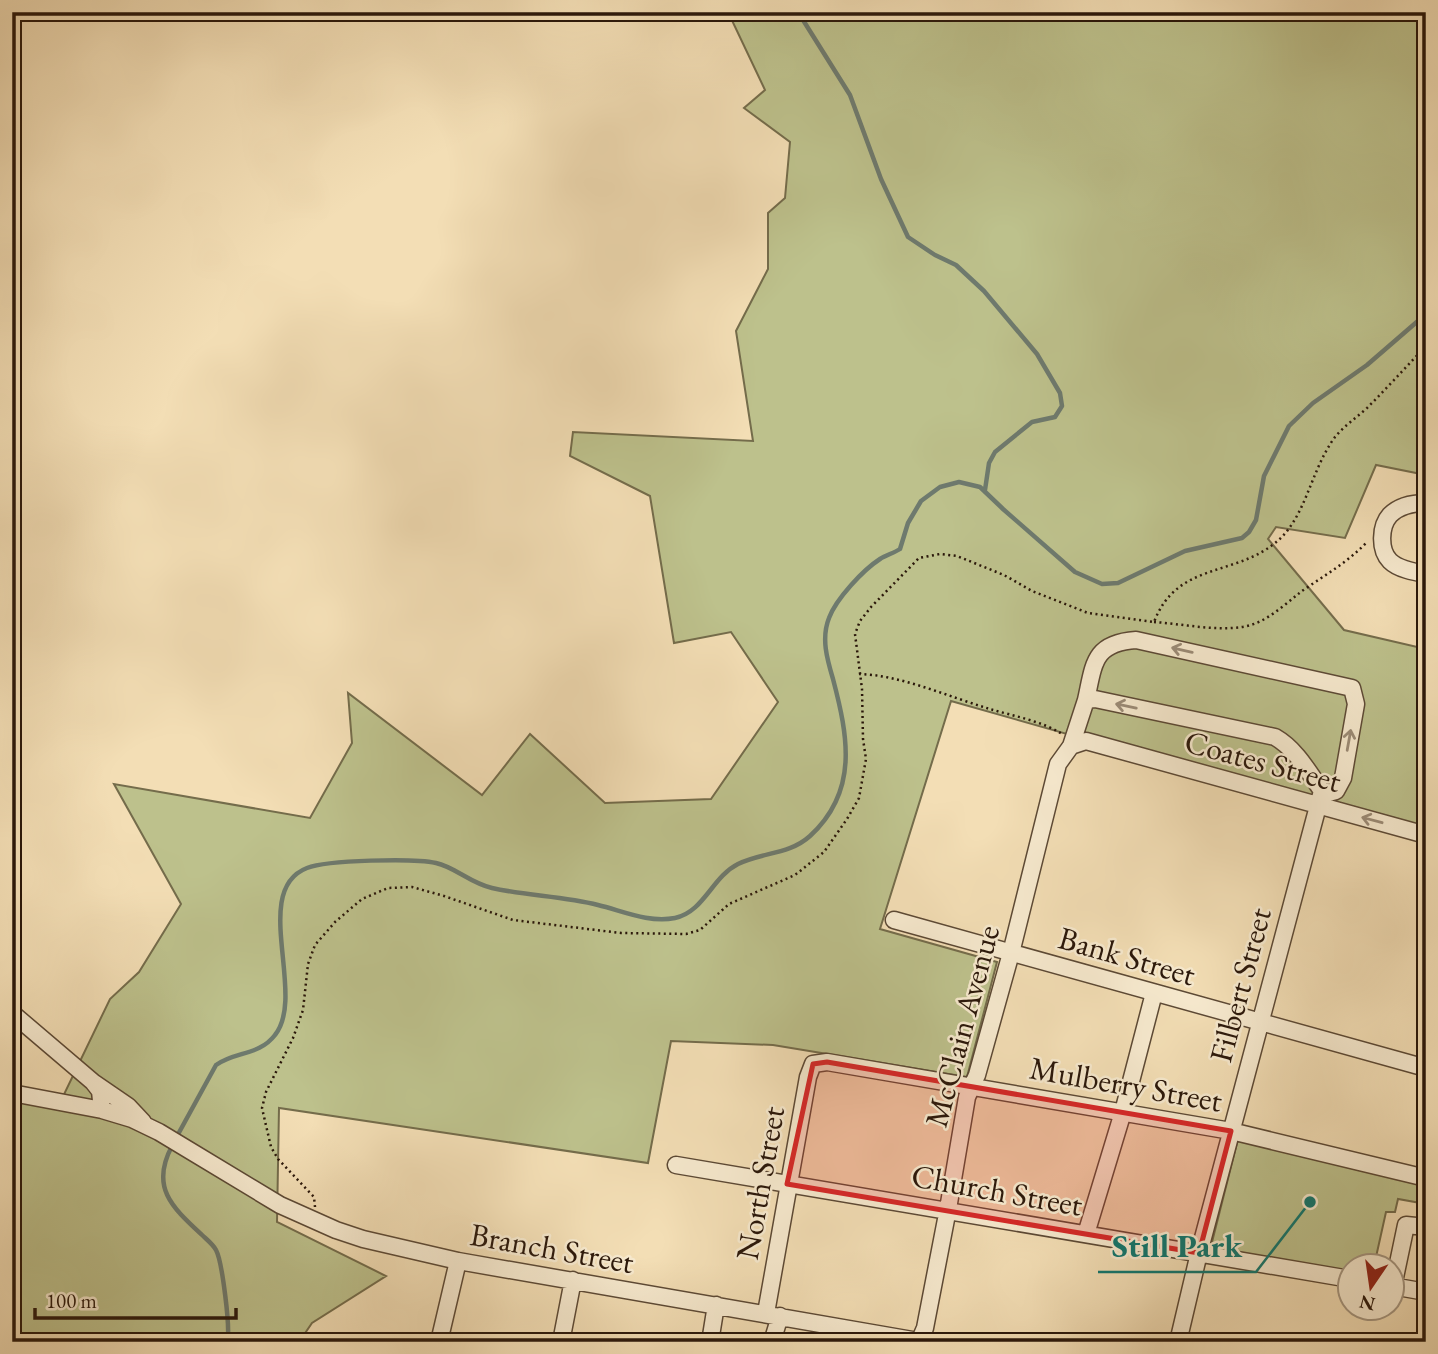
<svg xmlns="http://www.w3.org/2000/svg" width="1438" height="1354" font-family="'EB Garamond',serif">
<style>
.green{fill:#bdc18c;stroke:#746c4b;stroke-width:2}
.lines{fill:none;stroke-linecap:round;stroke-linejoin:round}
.stream{stroke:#6e7a6e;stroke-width:4.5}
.minor-casing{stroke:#5c4935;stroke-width:19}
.path{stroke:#2a170a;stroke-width:2.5;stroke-dasharray:2 3.5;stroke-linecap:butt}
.minor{stroke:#f7eacf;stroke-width:16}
.oneway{stroke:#9b8b76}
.marked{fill:#d62828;fill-opacity:0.2;stroke:#d62828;stroke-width:5;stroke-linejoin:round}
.labels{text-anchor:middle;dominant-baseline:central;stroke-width:5;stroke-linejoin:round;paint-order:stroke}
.street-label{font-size:32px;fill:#2a170a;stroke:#f7eacf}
.leader{fill:none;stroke:#0f766e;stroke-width:2.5}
.callout-dot{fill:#0f766e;stroke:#f7eacf;stroke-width:2.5}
.callout-label{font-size:33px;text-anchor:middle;font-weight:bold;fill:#0f766e;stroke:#f7eacf;stroke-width:5;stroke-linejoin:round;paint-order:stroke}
</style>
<rect width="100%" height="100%" fill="#f3deb5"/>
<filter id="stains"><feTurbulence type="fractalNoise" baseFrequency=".00286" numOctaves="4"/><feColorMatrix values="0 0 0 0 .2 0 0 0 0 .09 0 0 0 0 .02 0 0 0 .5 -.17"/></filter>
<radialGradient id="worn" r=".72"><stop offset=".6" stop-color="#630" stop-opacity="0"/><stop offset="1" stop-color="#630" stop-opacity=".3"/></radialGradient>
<!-- green -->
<path class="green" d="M728 12H1426V475L1376 465 1345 538 1276 527 1268 539 1344 630 1426 649V830L1317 805 951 701 880 929 997 962 967 1077 773 1045 671 1041 648 1163 279 1108 277 1222 386 1276 312 1323 299 1342H12V1101L57 1109 110 999 139 972 181 904 114 784 310 818 352 743 348 693 482 795 530 734 605 803 711 799 778 702 731 632 674 643 650 496 570 456 573 432 753 441 736 331 768 269V213L785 198 790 142 744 108 765 90Z
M1239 1135 1426 1184V1204L1398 1199 1395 1212H1386L1374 1266H1350V1273L1210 1250Z"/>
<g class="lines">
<!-- stream -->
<path class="stream" d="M798 12 850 95 881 179 908 237 935 255 956 265 984 291 1037 354 1060 393 1062 406 1055 417 1032 422 995 452 989 463 985 490
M176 1138 216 1065C235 1051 259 1056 275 1035 307 995 250 890 307 868 327 860 414 858 436 863 455 867 470 883 492 888 527 896 563 896 598 905 623 911 648 923 675 918 704 912 712 877 738 864 762 852 789 855 810 836 859 791 848 736 833 679 827 659 821 638 829 618 836 599 863 570 880 559 886 555 894 553 900 549L908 523 921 501 940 487 959 482 980 487 1003 509 1075 572 1102 584 1118 583 1185 551 1242 538 1249 532 1256 520 1264 476 1289 426 1313 403 1367 365 1426 314
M172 1146C150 1187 172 1207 201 1234 206 1239 213 1244 216 1250 222 1261 231 1330 227 1342"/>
<defs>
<path id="minor" d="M1426 503C1414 503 1399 506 1390 515 1380 526 1379 550 1390 561 1398 569 1414 572 1426 574
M1086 700C1094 664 1093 643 1136 640L1352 688 1356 704 1343 778 1336 791 1321 795
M1071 746 1086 700 1095 699 1275 737C1296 749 1308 771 1322 791L1199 1253 1178 1342
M894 920 1426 1068
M12 1013 93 1082 100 1091 102 1110
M93 1082 128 1106 143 1122
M12 1093 102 1110 132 1119 159 1132 280 1205 336 1230 363 1239 458 1261 924 1342
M676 1165 1350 1279
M1086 1234 1123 1112 1154 993
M1392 1286 1426 1292
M1393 1287 1406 1225 1426 1227
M766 1313 808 1077 813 1064 827 1062 1231 1131 1426 1178
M439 1342 458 1261
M561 1342 573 1280
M710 1342 716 1305
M772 1342 780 1316
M919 1342 925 1328 948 1209 967 1097 977 1075 1011 953 1058 764 1071 746 1086 741 1426 835"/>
</defs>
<!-- minor casing -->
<use href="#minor" class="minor-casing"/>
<!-- path -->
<path class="path" d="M1154 622C1183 624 1214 631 1242 627 1265 624 1284 605 1302 591 1325 575 1348 562 1367 542
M859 674C901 675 949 697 990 709 1013 716 1042 721 1062 734
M315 1207 314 1197 278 1159 271 1147 262 1108 266 1092 293 1038 303 1010 308 964 315 945 335 922 362 899 388 888 412 887 444 896 513 920 621 933 686 934 700 930 729 904 795 875 824 852 847 819 859 798 866 759 863 739 862 689 855 634 860 621 871 607 919 558 940 554 957 556 1004 575 1032 591 1088 613 1154 622C1177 562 1233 577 1275 543 1306 519 1310 471 1335 437 1344 426 1356 418 1367 408 1387 388 1406 367 1426 346"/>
<!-- minor -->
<use href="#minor" class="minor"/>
</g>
<!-- one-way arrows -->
<defs><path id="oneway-shaft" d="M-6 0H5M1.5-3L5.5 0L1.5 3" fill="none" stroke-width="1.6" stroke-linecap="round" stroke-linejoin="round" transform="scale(1.75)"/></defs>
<g class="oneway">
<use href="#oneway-shaft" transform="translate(1182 650) rotate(-167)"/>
<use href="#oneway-shaft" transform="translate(1126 706) rotate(-168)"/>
<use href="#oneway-shaft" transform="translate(1349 740) rotate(-80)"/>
<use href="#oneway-shaft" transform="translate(1372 820) rotate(-165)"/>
</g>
<!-- marked area -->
<path class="marked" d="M827 1062 1231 1131 1199 1253 787 1184 813 1064Z"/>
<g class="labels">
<!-- street labels -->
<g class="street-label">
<text transform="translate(1263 761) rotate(15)">Coates Street</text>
<text transform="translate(1127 956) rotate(16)">Bank Street</text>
<text transform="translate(1240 985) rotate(-75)">Filbert Street</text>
<text transform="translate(962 1026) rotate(-75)">McClain Avenue</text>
<text transform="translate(1126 1084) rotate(10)">Mulberry Street</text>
<text transform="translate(760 1183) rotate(-80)">North Street</text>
<text transform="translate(997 1190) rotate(10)">Church Street</text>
<text transform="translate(552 1248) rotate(10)">Branch Street</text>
</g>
</g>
<!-- callouts -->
<path class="leader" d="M1310 1202L1256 1272H1098"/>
<circle class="callout-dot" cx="1310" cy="1202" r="7"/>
<g class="callout-label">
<text x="1177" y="1257">Still Park</text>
</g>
<!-- margin -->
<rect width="1438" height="1354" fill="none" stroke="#f3deb5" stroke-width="42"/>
<rect x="14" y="14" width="1410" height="1326" fill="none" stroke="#2a170a" stroke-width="3.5"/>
<rect x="21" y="21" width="1396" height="1312" fill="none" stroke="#2a170a" stroke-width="2"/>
<!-- north arrow -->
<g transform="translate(1371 1287) rotate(193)"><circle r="33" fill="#f7eacf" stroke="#a59680" stroke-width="2"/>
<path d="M0-5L12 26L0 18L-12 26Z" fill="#8f2418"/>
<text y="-10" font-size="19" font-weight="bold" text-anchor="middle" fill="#2a170a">N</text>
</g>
<!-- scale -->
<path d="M35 1308v10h201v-10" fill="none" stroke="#2a170a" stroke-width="3.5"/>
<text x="46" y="1308" font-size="21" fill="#2a170a" stroke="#f7eacf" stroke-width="5" paint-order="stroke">100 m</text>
<rect width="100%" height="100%" filter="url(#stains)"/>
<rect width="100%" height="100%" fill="url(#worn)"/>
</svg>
